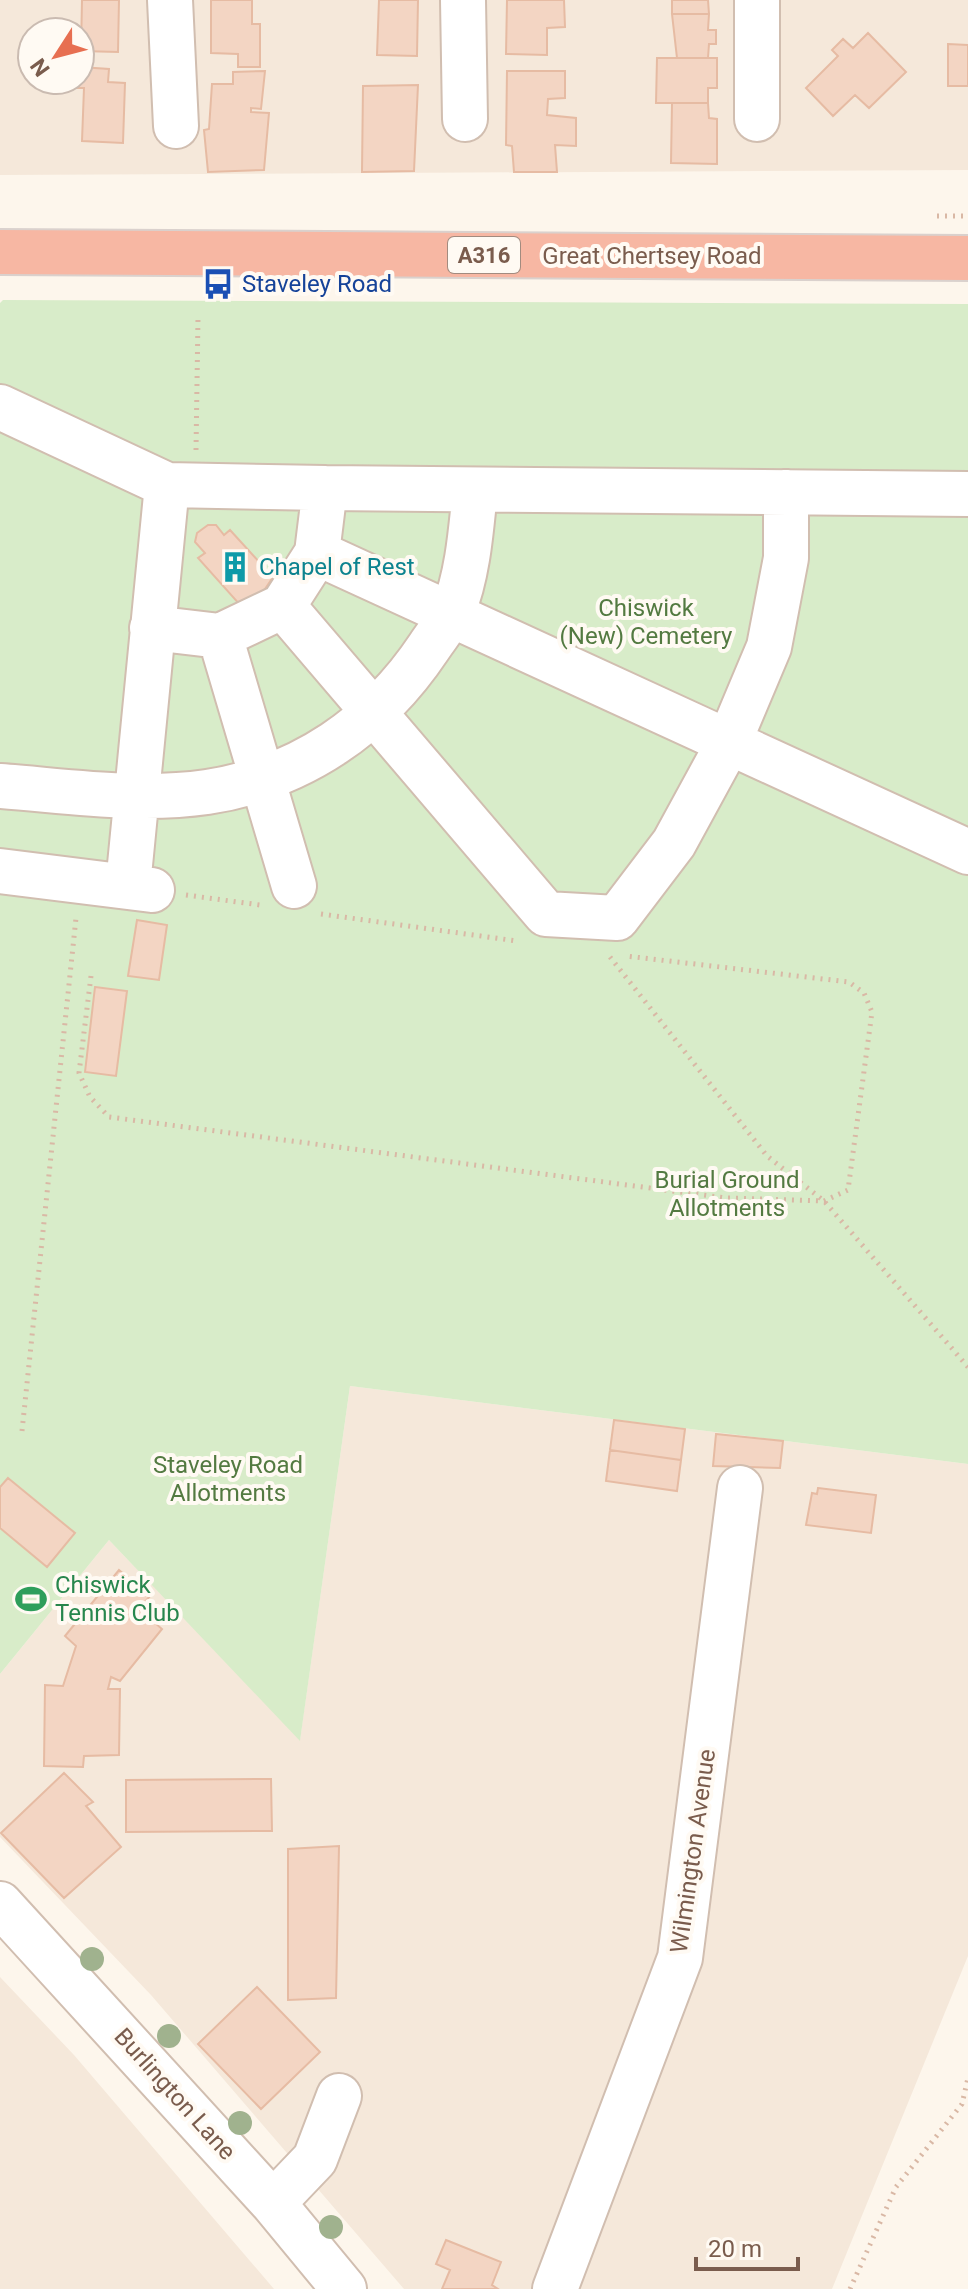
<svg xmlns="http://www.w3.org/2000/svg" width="968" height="2289" font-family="Roboto,sans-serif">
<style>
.residential{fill:#f5e8da;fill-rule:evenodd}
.green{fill:#d8ecc9}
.building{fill:#f3d5c3;stroke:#e6bba3;stroke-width:2}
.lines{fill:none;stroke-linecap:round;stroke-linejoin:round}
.minor-casing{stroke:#d1beb0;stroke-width:48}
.highway-casing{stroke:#dad1cd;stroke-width:48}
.path{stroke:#d9b8a5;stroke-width:5;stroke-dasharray:2 6;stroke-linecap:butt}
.minor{stroke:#fff;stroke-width:44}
.highway{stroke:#f7b7a3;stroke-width:44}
.tree{fill:#a0b28e}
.labels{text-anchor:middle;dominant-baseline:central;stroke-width:8;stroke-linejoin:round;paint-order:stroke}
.shield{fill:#fffaf3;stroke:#a28b7f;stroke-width:2}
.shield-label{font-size:22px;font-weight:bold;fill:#7a5c4d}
.street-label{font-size:24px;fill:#7a5c4d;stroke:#fffaf3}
.transit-label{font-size:24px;fill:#164399;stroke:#fffaf3;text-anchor:start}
.culture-label{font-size:24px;fill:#0d838f;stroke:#fffaf3;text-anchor:start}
.park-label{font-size:24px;fill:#537a41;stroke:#fffaf3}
.leisure-label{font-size:24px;fill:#27864d;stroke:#fffaf3;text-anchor:start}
</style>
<rect width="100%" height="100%" fill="#fdf6ec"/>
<!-- residential -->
<path class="residential" d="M0 0H968V170L0 175ZM32 32H80V80H32Z
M350 1386 968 1464V1956L832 2289H404L151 1995 0 1837V1674L109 1540 300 1740Z
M0 1977 74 2055 274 2289H0Z"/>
<!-- green -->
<path class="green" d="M3 300 968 304V1464L350 1386 300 1741 109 1540 0 1674V303Z"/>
<!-- building -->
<path class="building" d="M82 0H119L118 52 81 51Z
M211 0H252V24H260V67H238V54L211 53Z
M379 0H418L417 56 377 55Z
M507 0H564L565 27 547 28V55L506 54Z
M672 0H708L709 14H672Z
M672 14H709L708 30H716V44H709L708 58H677Z
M868 33 906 72 869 108 855 95 833 116 806 88 838 56 832 50 843 39 853 48Z
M948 44 968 45V86H948Z
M657 58H717V88H708V103H656Z
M80 67 109 69 108 82 125 83 123 143 82 141 84 88H67V80H80Z
M265 71 261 109 251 108V112L269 113 264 170 208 172 204 130 209 129 212 84H233V72Z
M507 71H565V98L548 99 547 115 576 118V146L555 145 557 172H514L512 146 506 145Z
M418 85 414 171 362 172 363 86Z
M672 103H708L709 118 717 119V164L671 163Z
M208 525H216L224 535 230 530 273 577 265 589 241 606 198 558 205 553 195 542 197 533Z
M137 920 167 925 159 980 128 976Z
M95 987 127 991 116 1076 85 1072Z
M614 1420 685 1429 681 1460 610 1450Z
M716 1434 783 1441 780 1468 713 1466Z
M610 1450 681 1460 677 1491 606 1481Z
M8 1478 75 1533 47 1567 0 1528V1487Z
M818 1488 876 1495 871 1533 806 1525 812 1493 817 1494Z
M119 1570 150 1596 139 1609 162 1629 120 1681 111 1677 108 1689H120L119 1755 84 1756 83 1767 44 1766 45 1685 63 1686 76 1646 65 1636Z
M64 1773 93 1802 86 1806 121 1847 64 1898 1 1833Z
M271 1779 272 1831 126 1832V1780Z
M339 1846 336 1998 288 2000V1849Z
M257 1987 320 2052 261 2109 198 2044Z
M446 2240 501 2262 492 2285 498 2289H442L450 2270 436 2264Z"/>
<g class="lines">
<defs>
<path id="minor" d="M170 0 176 126
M463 0 465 119
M757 0V119
M0 407 167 485 325 488
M317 553 968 852
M283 606 546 914 617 918 674 843 729 742 769 647 786 558V492
M152 628 220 636 283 606 317 553 325 488 968 494
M220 636 294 886
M0 786C68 791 138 802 207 792 301 778 377 725 429 647 437 635 447 623 453 611 468 574 471 530 475 491
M130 865 167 485
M0 871 152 890
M0 1904 273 2203 344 2289
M273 2203 315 2159 339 2096
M555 2289 680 1958 740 1488"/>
<path id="highway" d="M0 252 968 258"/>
</defs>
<!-- minor casing -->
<use href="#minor" class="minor-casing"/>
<!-- highway casing -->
<use href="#highway" class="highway-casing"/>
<!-- path -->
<path class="path" d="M937 216H968
M196 450 198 317
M186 895 260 905
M321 914 517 941
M610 957 767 1156 824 1201 968 1367
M91 976 79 1073 90 1097 109 1117 726 1198 824 1201 848 1190 872 1012 864 993 849 982 626 956
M22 1431 76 918
M850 2289 896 2187 962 2104 968 2078"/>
<!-- minor -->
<use href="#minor" class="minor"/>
<!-- highway -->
<use href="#highway" class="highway"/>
</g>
<!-- trees -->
<g class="tree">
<circle cx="92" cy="1959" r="12"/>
<circle cx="169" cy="2036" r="12"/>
<circle cx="240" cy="2123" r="12"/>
<circle cx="331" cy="2227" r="12"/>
</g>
<!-- icons -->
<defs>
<symbol id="bus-bare" viewBox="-9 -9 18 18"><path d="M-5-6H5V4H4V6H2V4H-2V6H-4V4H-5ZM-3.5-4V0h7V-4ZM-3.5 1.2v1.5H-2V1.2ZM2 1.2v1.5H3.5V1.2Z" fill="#1a4fb4" stroke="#fffaf3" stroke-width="2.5" paint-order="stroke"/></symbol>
<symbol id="building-bare" viewBox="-9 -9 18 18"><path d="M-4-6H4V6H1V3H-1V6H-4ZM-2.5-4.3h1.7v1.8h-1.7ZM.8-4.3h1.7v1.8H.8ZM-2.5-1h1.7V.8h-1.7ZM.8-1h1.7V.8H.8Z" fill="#0f9aa8" stroke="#fffaf3" stroke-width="2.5" paint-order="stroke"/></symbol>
<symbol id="stadium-bare" viewBox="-9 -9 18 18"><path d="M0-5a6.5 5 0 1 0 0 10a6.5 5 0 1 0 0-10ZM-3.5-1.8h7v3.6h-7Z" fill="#2e9e5b" stroke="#fffaf3" stroke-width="2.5" paint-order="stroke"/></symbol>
</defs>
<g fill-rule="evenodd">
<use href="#bus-bare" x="196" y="262" width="44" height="44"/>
<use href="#building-bare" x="213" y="545" width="44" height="44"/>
<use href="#stadium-bare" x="9" y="1577" width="44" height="44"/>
</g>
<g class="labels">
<!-- shield labels -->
<rect class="shield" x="448" y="237" width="72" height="36" rx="6"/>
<g class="shield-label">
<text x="484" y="255">A316</text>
</g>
<!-- street labels -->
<g class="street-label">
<text x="652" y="256">Great Chertsey Road</text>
<text transform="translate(693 1851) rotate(-82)">Wilmington Avenue</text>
<text transform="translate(175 2094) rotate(48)">Burlington Lane</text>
</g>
<!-- transit labels -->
<g class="transit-label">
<text x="242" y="284">Staveley Road</text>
</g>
<!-- culture labels -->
<g class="culture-label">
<text x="259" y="567">Chapel of Rest</text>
</g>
<!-- park labels -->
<g class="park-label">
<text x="646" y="608">Chiswick<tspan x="646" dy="28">(New) Cemetery</tspan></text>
<text x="727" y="1180">Burial Ground<tspan x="727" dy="28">Allotments</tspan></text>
<text x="228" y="1465">Staveley Road<tspan x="228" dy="28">Allotments</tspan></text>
</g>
<!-- leisure labels -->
<g class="leisure-label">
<text x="55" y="1585">Chiswick<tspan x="55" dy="28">Tennis Club</tspan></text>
</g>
</g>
<!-- north arrow -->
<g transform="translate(56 56) rotate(234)"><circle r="38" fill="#fffaf3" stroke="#cabbb1" stroke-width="2"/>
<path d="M0-6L14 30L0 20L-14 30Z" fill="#e76f51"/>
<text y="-12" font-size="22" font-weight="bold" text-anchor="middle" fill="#7a5c4d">N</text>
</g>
<!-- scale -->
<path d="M696 2257v12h102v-12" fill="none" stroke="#7a5c4d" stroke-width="4"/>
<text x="708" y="2257" font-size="24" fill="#7a5c4d" stroke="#fffaf3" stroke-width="6" paint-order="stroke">20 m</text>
</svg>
